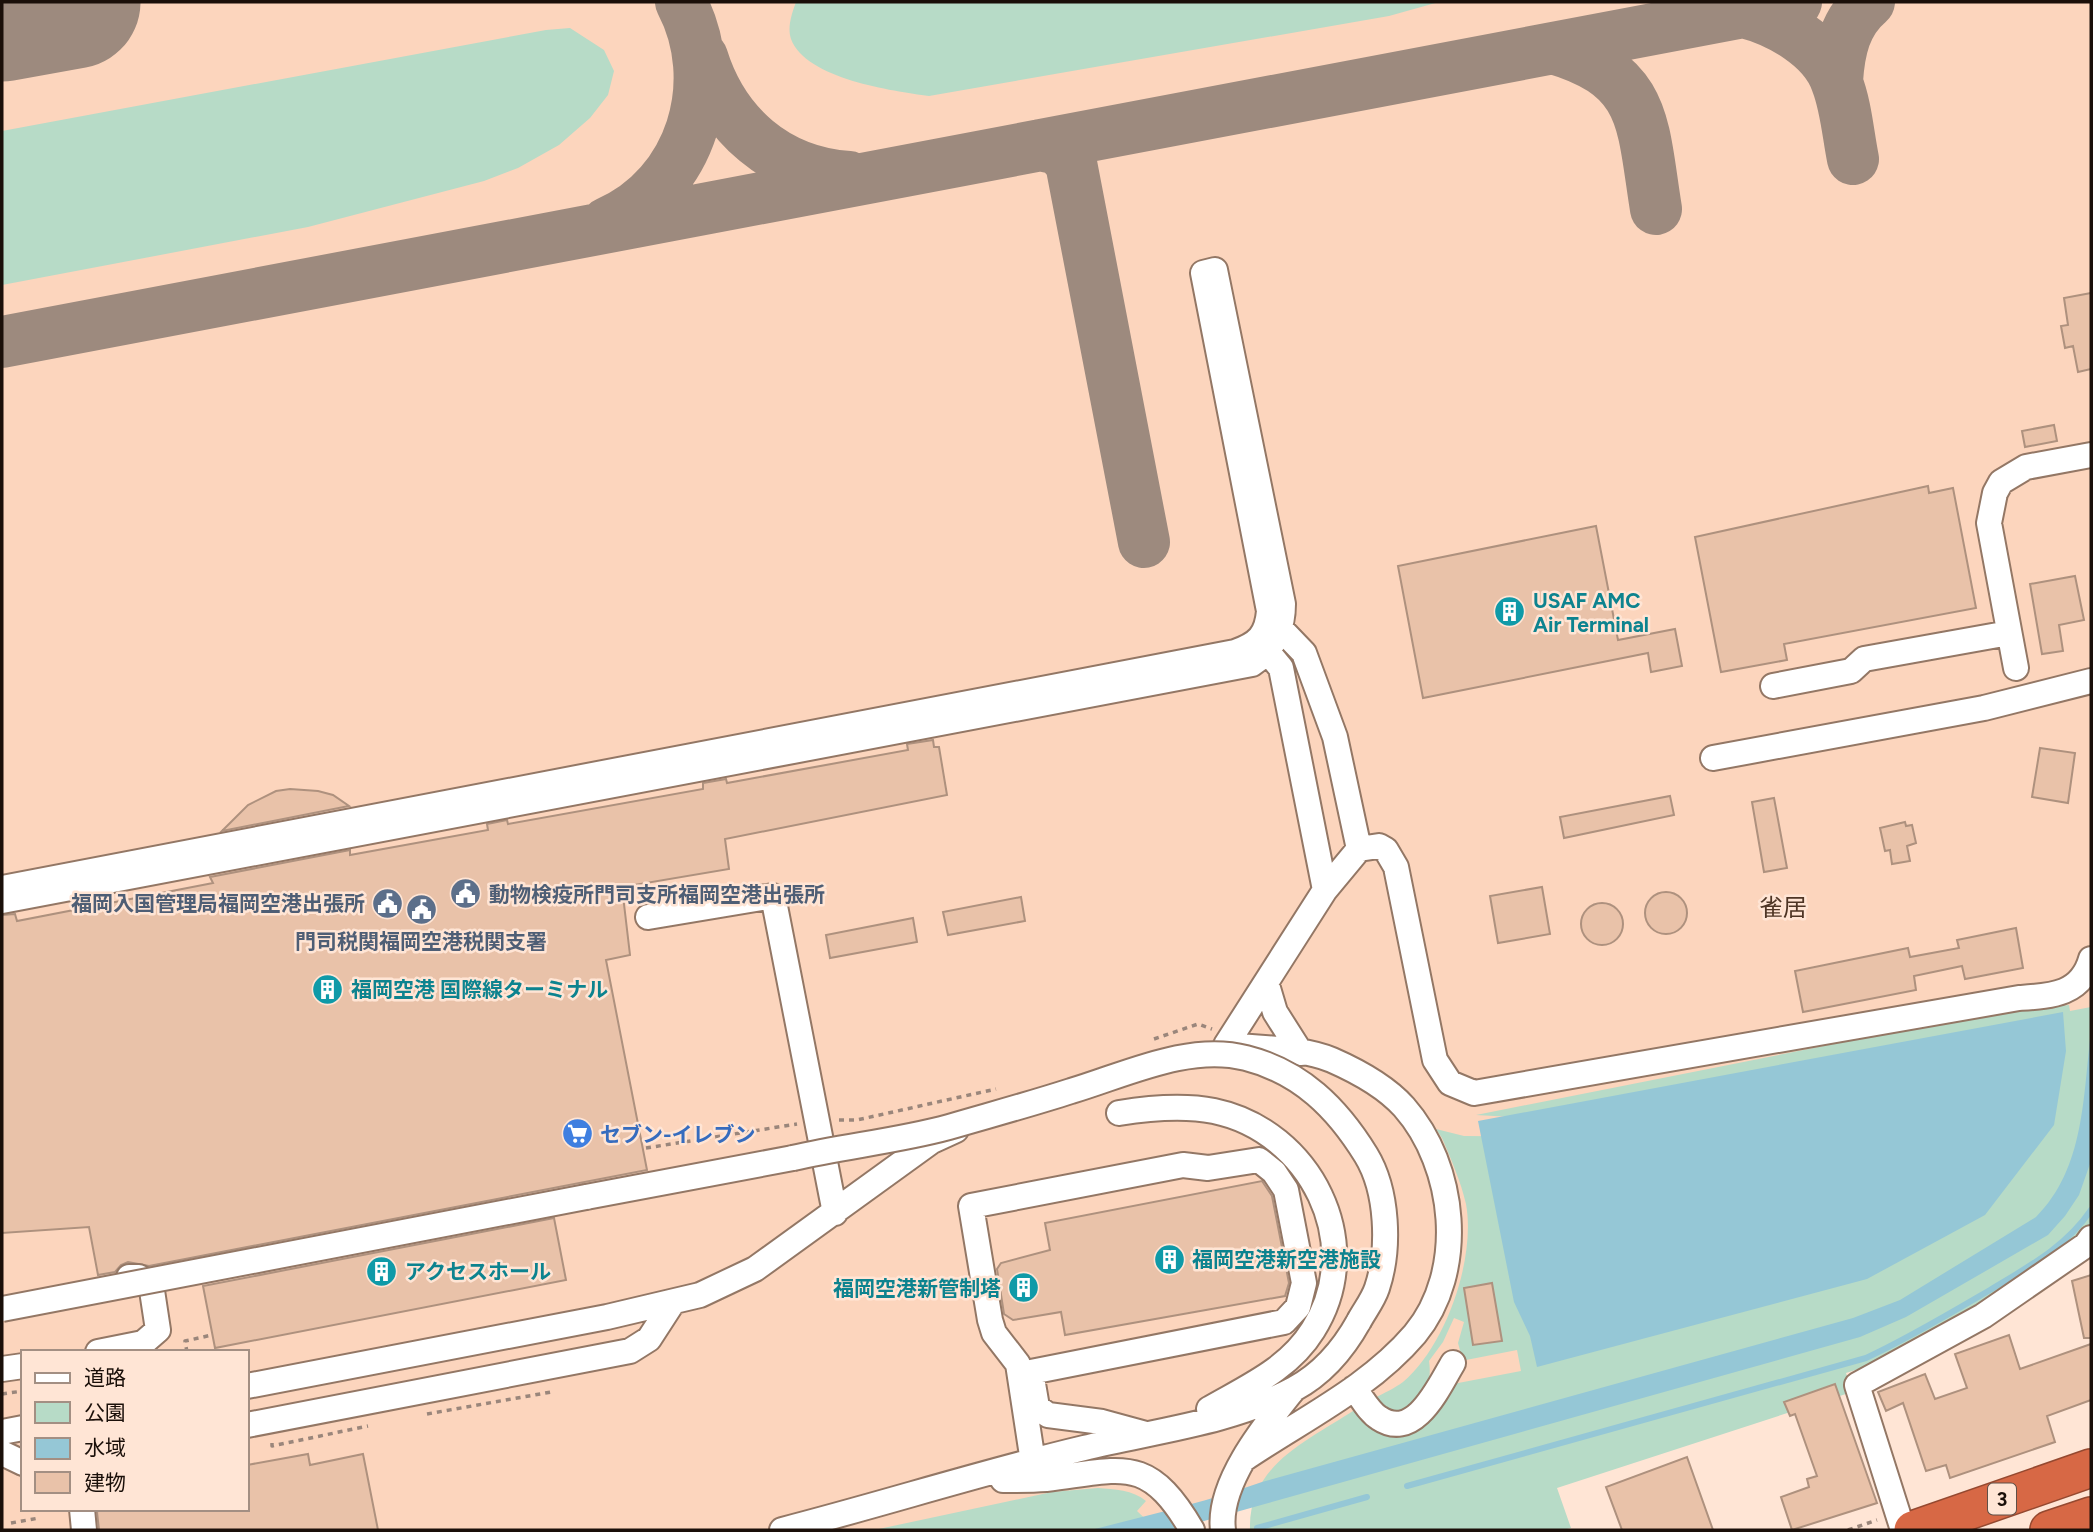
<svg xmlns="http://www.w3.org/2000/svg" width="2093" height="1532" font-family="Figtree,'Noto Sans JP',sans-serif">
<style>
.built{fill:#fcd5bd;fill-rule:evenodd}
.green{fill:#b7dbc7}
.water{fill:#95c7d6}
.lines{fill:none;stroke-linecap:round;stroke-linejoin:round}
.stream{stroke:#95c7d6;stroke-width:6}
.taxiway{stroke:#9d8a7e;stroke-width:52}
.runway{stroke:#9d8a7e;stroke-width:133}
.building{fill:#e9c2a9;stroke:#ae917e;stroke-width:2}
.minor-casing{stroke:#937765;stroke-width:28}
.highway-casing{stroke:#954930;stroke-width:40}
.path{stroke:#9a867b;stroke-width:3.5;stroke-dasharray:5 5;stroke-linecap:butt}
.minor{stroke:#fff;stroke-width:24}
.highway{stroke:#d76845;stroke-width:37}
.minor-bridge-casing{stroke:#937765;stroke-width:28;stroke-linecap:butt}
.minor-bridge{stroke:#fff;stroke-width:24}
.labels{text-anchor:middle;dominant-baseline:central;stroke-width:5;stroke-linejoin:round;paint-order:stroke}
.shield{fill:#ffe5d5;stroke:#5f4f46;stroke-width:2}
.shield-label{font-size:19px;font-weight:bold;fill:#1a0f09}
.culture-label{font-size:21px;font-weight:bold;fill:#0d838f;stroke:#ffe5d5;text-anchor:start}
.service-label{font-size:21px;font-weight:bold;fill:#4e5e75;stroke:#ffe5d5;text-anchor:start}
.shop-label{font-size:21px;font-weight:bold;fill:#366cbe;stroke:#ffe5d5;text-anchor:start}
.quarter-label{font-size:24px;fill:#4e3525;stroke:#ffe5d5}
</style>
<rect width="100%" height="100%" fill="#ffe5d5"/>
<!-- built -->
<path class="built" d="M2 2H2091V1137L1881 1316 1105 1530H2ZM23 1352H247V1509H23Z"/>
<!-- green -->
<path class="green" d="M796 2H1439L1389 16 929 96C893 91 806 79 791 39 787 27 792 13 796 2Z
M570 28 604 50 614 71 608 95 590 118 559 145 518 168 484 181 308 227 2 285V131L546 30Z
M2069 1005 2070 1011 2091 1007V1230L2058 1260 1902 1355 1846 1373 1852 1392 1557 1488 1571 1528 1563 1530H1250C1248 1464 1308 1441 1356 1409 1377 1428 1404 1443 1428 1417 1435 1409 1436 1401 1446 1398L1453 1384 1521 1371 1517 1350 1466 1360 1462 1358 1458 1343 1464 1322 1454 1318 1443 1342 1429 1361C1434 1392 1414 1424 1381 1410L1375 1398C1384 1393 1395 1388 1403 1382 1446 1346 1476 1258 1466 1204 1461 1182 1451 1159 1442 1138L1436 1129 1464 1136 1586 1137 1605 1122 1476 1115 2000 1011Z
M1098 1488C1114 1489 1133 1490 1146 1501L1137 1511 1157 1530H874L1052 1492Z"/>
<!-- water -->
<path class="water" d="M2063 1012 2066 1051 2054 1125 1985 1215 1867 1279 1537 1367 1530 1336 1514 1302 1478 1121Z
M2091 1031V1161L2079 1195 2065 1216 2048 1235 1906 1317 1860 1337 1172 1530H1091C1149 1515 1206 1502 1262 1482L1853 1318 1900 1300 2036 1217C2085 1168 2083 1096 2091 1031Z"/>
<g class="lines">
<!-- stream -->
<path class="stream" d="M1407 1486 1866 1358C1909 1338 1949 1314 1990 1290 2028 1267 2066 1247 2091 1210
M1257 1528 1367 1497"/>
<!-- taxiway -->
<path class="taxiway" d="M1744 12C1779 21 1825 46 1837 83 1846 106 1848 134 1853 159
M1553 48C1648 76 1642 123 1656 209
M702 57C723 125 776 172 849 177
M1837 81C1839 50 1845 22 1869 2
M1040 145 1059 149 1071 163 1144 542
M607 223C692 186 723 82 681 2
M2 342 1796 2"/>
<!-- runway -->
<path class="runway" d="M2 15 74 2"/>
</g>
<!-- building -->
<path class="building" d="M2091 293V369L2078 372 2073 346 2065 348 2061 326 2068 325 2064 298Z
M2054 425 2057 441 2025 447 2022 431Z
M1928 486 1929 493 1953 488 1976 608 1784 644 1787 660 1721 672 1695 537Z
M1596 526 1618 640 1675 629 1682 666 1651 672 1648 653 1423 698 1398 566Z
M2075 576 2084 620 2059 625 2063 651 2042 654 2030 584Z
M933 740 934 747H939L947 795 725 839 729 869 622 887 630 955 606 960 647 1170 149 1266 128 1262 121 1265 115 1272 98 1275 89 1227 2 1233V915L15 914 17 921 213 883 210 877 350 850V855L488 830 487 824 507 820 508 824 703 789V783L726 779 727 783 908 750 907 744Z
M2040 748 2075 753 2068 803 2032 797Z
M290 789 318 791 333 795 349 806 222 831 248 805 276 791Z
M1670 796 1674 815 1564 838 1560 817Z
M1774 798 1787 868 1764 872 1752 802Z
M1905 822 1906 826 1912 825 1916 843 1907 846 1910 861 1892 864 1890 850 1885 851 1880 828Z
M1542 887 1550 934 1498 943 1490 896Z
M1645 913a21 21 0 1 1 42 0a21 21 0 1 1-42 0Z
M1021 897 1025 921 948 935 943 912Z
M1581 924a21 21 0 1 1 42 0a21 21 0 1 1-42 0Z
M913 918 917 942 830 958 826 935Z
M2016 928 2023 968 1965 979 1962 966 1914 976 1916 990 1803 1012 1795 971 1908 948 1910 957 1959 948 1957 940Z
M1262 1181 1272 1196 1289 1283 1285 1296 1065 1335 1061 1312 1013 1320 1004 1314 997 1269 1001 1263 1050 1250 1045 1223Z
M554 1218 566 1280 215 1348 203 1286Z
M2091 1275V1338H2084L2072 1281Z
M1492 1283 1502 1341 1473 1345 1464 1288Z
M2009 1335 2020 1369 2091 1344V1400L2047 1416 2055 1442 1950 1478 1946 1465 1926 1471 1903 1403 1886 1411 1878 1392 1925 1374 1935 1399 1967 1388 1955 1354Z
M1835 1384 1877 1503 1792 1530 1781 1497 1809 1487 1807 1479 1817 1476 1795 1414 1790 1416 1784 1402Z
M308 1454 310 1465 363 1454 378 1530H99L97 1512 101 1509H247V1465Z
M1687 1457 1713 1530H1622L1606 1487Z"/>
<g class="lines">
<defs>
<path id="minor" d="M1280 628 1304 653 1335 737 1359 849
M1267 651 1281 668 1325 890
M2016 668 1989 523 1995 493 2001 482 2026 467 2091 455
M1773 686 1851 671 1864 659 2009 633
M1713 758 1984 708 2091 681
M2 888 1235 652C1258 644 1267 635 1269 611L1203 273 1215 270 1283 604C1283 629 1273 650 1252 664L2 901
M648 917 773 896 835 1213
M1267 985 1275 1012 1301 1053
M1226 1045 1325 890 1359 849 1379 846 1386 850 1396 867 1435 1060 1450 1083 1474 1093 2019 998C2051 996 2081 995 2091 959
M1227 1045C1261 1049 1301 1047 1332 1060 1357 1071 1386 1087 1404 1107 1456 1166 1467 1271 1415 1334 1369 1388 1303 1419 1244 1459
M1119 1113C1150 1108 1183 1105 1214 1111 1310 1131 1368 1243 1313 1330 1289 1369 1247 1387 1209 1409
M586 1197 793 1158
M98 1352 143 1343 158 1330 151 1284 139 1277H129
M2 1369 23 1366
M247 1386 607 1317 700 1295 755 1269 932 1141 956 1130
M1354 1388C1362 1398 1369 1412 1379 1418 1415 1442 1439 1386 1453 1363
M247 1425 630 1351 649 1339 673 1302
M2 1432 23 1428
M2 1453 23 1463
M1033 1462 1018 1364 994 1333 990 1320 971 1206 1183 1165 1208 1168 1259 1160 1274 1172 1286 1190 1304 1283 1298 1307 1284 1322 1031 1372 1037 1407 1048 1415 1102 1422 1146 1434
M1003 1480C1017 1480 1032 1480 1046 1479 1122 1470 1147 1453 1192 1530
M82 1509 84 1530
M782 1530C883 1504 983 1472 1084 1448 1153 1431 1231 1423 1294 1389 1322 1374 1344 1348 1359 1321
M1223 1530C1217 1483 1266 1424 1293 1390
M1903 1530 1857 1385 1983 1316 2086 1245 2091 1238"/>
<path id="highway" d="M1913 1530 2091 1468
M2049 1530 2091 1516"/>
</defs>
<!-- minor casing -->
<use href="#minor" class="minor-casing"/>
<!-- highway casing -->
<use href="#highway" class="highway-casing"/>
<!-- path -->
<path class="path" d="M1154 1039 1198 1024 1212 1029
M839 1120H857L996 1089
M646 1148 797 1124
M187 1352 185 1341 212 1335
M2 1394 23 1391
M427 1414 551 1392
M272 1443V1446L368 1426
M11 1523 39 1518
M1848 1530 1877 1520"/>
<!-- minor -->
<use href="#minor" class="minor"/>
<!-- highway -->
<use href="#highway" class="highway"/>
<defs>
<path id="minor-bridge" d="M793 1158C844 1146 898 1141 949 1127 990 1115 1031 1104 1071 1091 1125 1075 1189 1043 1246 1058 1301 1072 1337 1108 1366 1155 1388 1191 1390 1249 1377 1288 1373 1300 1365 1310 1359 1321
M2 1309 586 1197"/>
</defs>
<!-- minor-bridge casing -->
<use href="#minor-bridge" class="minor-bridge-casing"/>
<!-- minor-bridge -->
<use href="#minor-bridge" class="minor-bridge"/>
</g>
<!-- icons -->
<defs>
<symbol id="building-disc" viewBox="-11 -11 22 22"><circle r="9.5" fill="#0f9aa8" stroke="#ffe5d5"/><path d="M-4-6H4V6H1V3H-1V6H-4ZM-2.5-4.3h1.7v1.8h-1.7ZM.8-4.3h1.7v1.8H.8ZM-2.5-1h1.7V.8h-1.7ZM.8-1h1.7V.8H.8Z" fill="#fff"/></symbol>
<symbol id="civic-disc" viewBox="-11 -11 22 22"><circle r="9.5" fill="#5c6f8a" stroke="#ffe5d5"/><path d="M-.6-6.5H3V-4.5H.6V-3L4-1V1h2V6H-6V1h2V-1L-.6-3ZM-1.2 2.5V6h2.4V2.5Z" fill="#fff"/></symbol>
<symbol id="supermarket-disc" viewBox="-11 -11 22 22"><circle r="9.5" fill="#3f7fe0" stroke="#ffe5d5"/><path d="M-6-5.5h2.5l.6 2H6L4.5 2H-2.5L-4.4-4H-6ZM-1.5 3.2a1.3 1.3 0 1 0 .1 0ZM3 3.2a1.3 1.3 0 1 0 .1 0Z" fill="#fff"/></symbol>
</defs>
<g fill-rule="evenodd">
<use href="#building-disc" x="1492" y="594" width="35" height="35"/>
<use href="#civic-disc" x="448" y="876" width="35" height="35"/>
<use href="#civic-disc" x="370" y="886" width="35" height="35"/>
<use href="#civic-disc" x="404" y="892" width="35" height="35"/>
<use href="#building-disc" x="310" y="972" width="35" height="35"/>
<use href="#supermarket-disc" x="560" y="1116" width="35" height="35"/>
<use href="#building-disc" x="1152" y="1242" width="35" height="35"/>
<use href="#building-disc" x="364" y="1254" width="35" height="35"/>
<use href="#building-disc" x="1006" y="1270" width="35" height="35"/>
</g>
<g class="labels">
<!-- shield labels -->
<rect class="shield" x="1988" y="1483.5" width="28" height="31" rx="5"/>
<g class="shield-label">
<text x="2002" y="1499">3</text>
</g>
<!-- culture labels -->
<g class="culture-label">
<text x="1533" y="600">USAF AMC<tspan x="1533" dy="24">Air Terminal</tspan></text>
<text x="351" y="989">福岡空港 国際線ターミナル</text>
<text x="1192" y="1259">福岡空港新空港施設</text>
<text x="405" y="1271">アクセスホール</text>
<text x="1001" y="1288" text-anchor="end">福岡空港新管制塔</text>
</g>
<!-- service labels -->
<g class="service-label">
<text x="489" y="894">動物検疫所門司支所福岡空港出張所</text>
<text x="365" y="903" text-anchor="end">福岡入国管理局福岡空港出張所</text>
<text x="421" y="941" text-anchor="middle">門司税関福岡空港税関支署</text>
</g>
<!-- shop labels -->
<g class="shop-label">
<text x="600" y="1134">セブン-イレブン</text>
</g>
<!-- quarter labels -->
<g class="quarter-label">
<text x="1783" y="907">雀居</text>
</g>
</g>
<!-- border -->
<rect width="2093" height="1532" fill="none" stroke="#1a0f09" stroke-width="7"/>
<!-- legend -->
<rect x="21" y="1350" width="228" height="161" fill="#ffe5d5" stroke="#a38f83" stroke-width="2"/>
<rect x="35" y="1373" width="35" height="10" fill="#ffffff" stroke="#a38f83" stroke-width="2"/>
<text x="84" y="1385" font-size="21" fill="#1a0f09">道路</text>
<rect x="35" y="1402" width="35" height="21" fill="#b7dbc7" stroke="#a38f83" stroke-width="2"/>
<text x="84" y="1420" font-size="21" fill="#1a0f09">公園</text>
<rect x="35" y="1438" width="35" height="21" fill="#95c7d6" stroke="#a38f83" stroke-width="2"/>
<text x="84" y="1455" font-size="21" fill="#1a0f09">水域</text>
<rect x="35" y="1472" width="35" height="21" fill="#e9c2a9" stroke="#a38f83" stroke-width="2"/>
<text x="84" y="1490" font-size="21" fill="#1a0f09">建物</text>
</svg>
